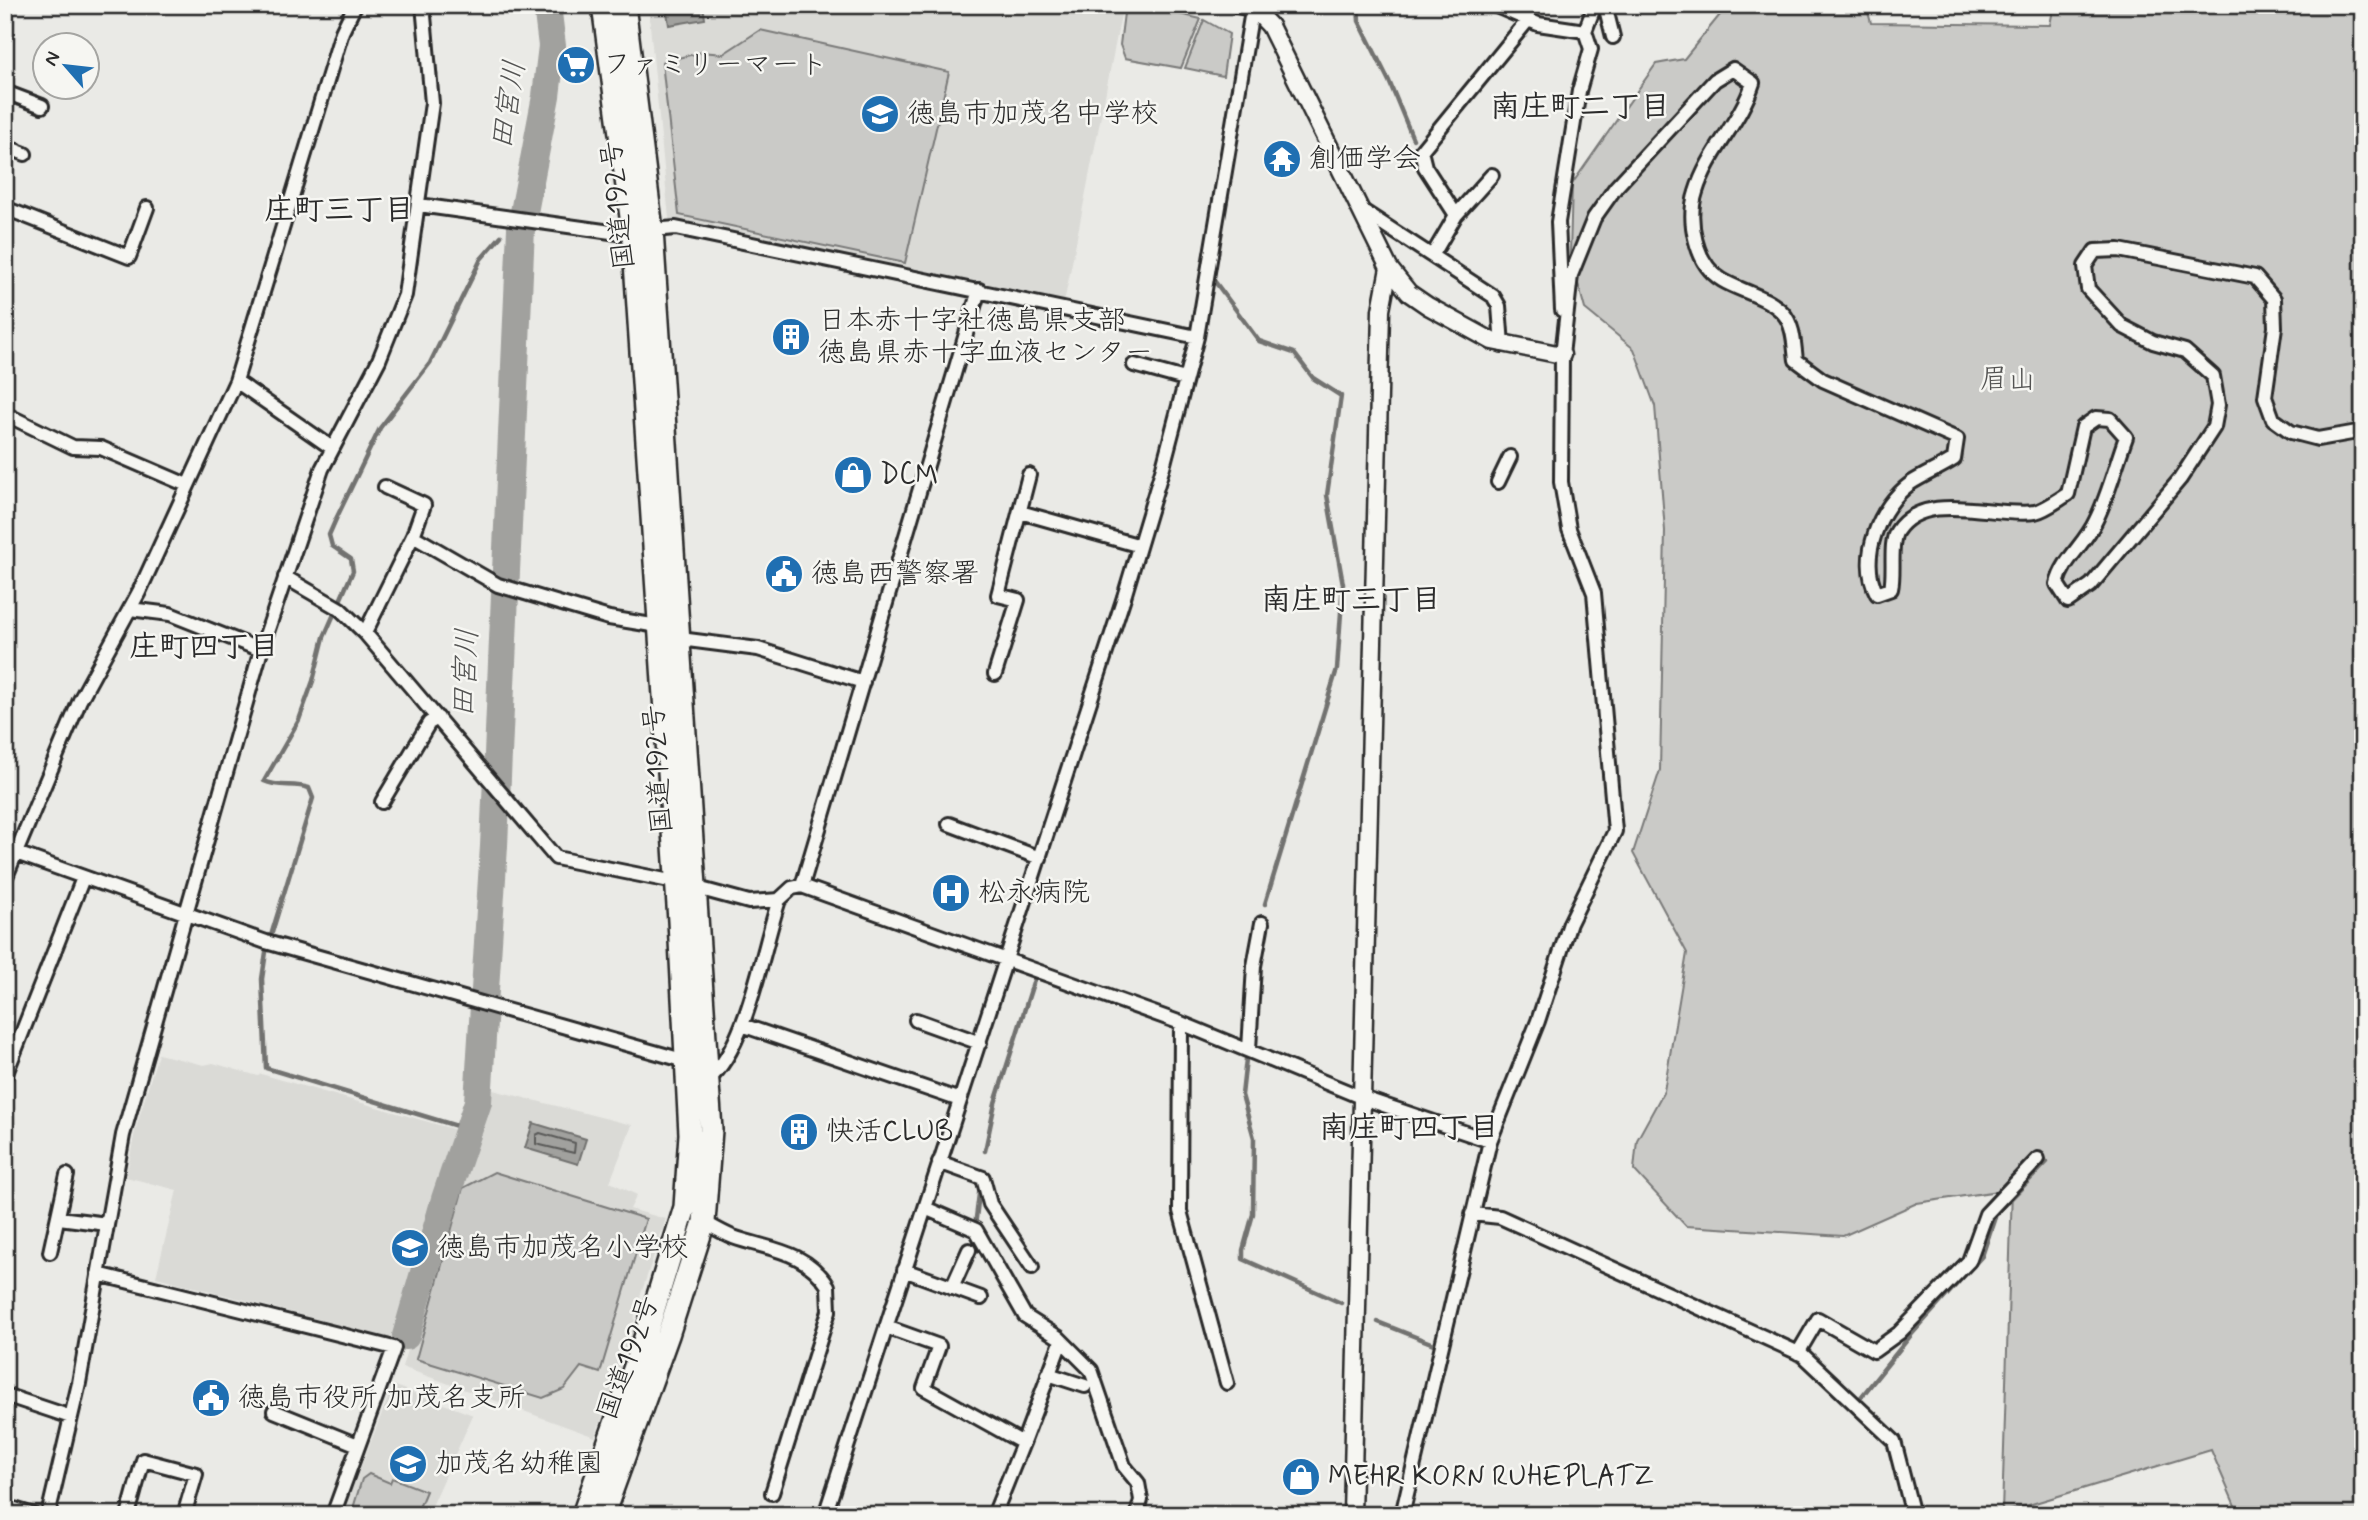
<svg xmlns="http://www.w3.org/2000/svg" width="2368" height="1520" font-family="Mynerve,'Klee One',sans-serif">
<style>
.built{fill:#dadad6}
.green{fill:#cacac7;stroke:#7a7a79;stroke-width:2}
.water{fill:#a1a19e;stroke:#727270;stroke-width:2}
.lines{fill:none;stroke-linecap:round;stroke-linejoin:round}
.shore{stroke:#5a5a59;stroke-width:2}
.stream{stroke:#727270;stroke-width:4.5}
.river{stroke:#a1a19e;stroke-width:28}
.minor-casing{stroke:#2b2b2b;stroke-width:18}
.tertiary-casing{stroke:#2b2b2b;stroke-width:21}
.trunk-casing{stroke:#2b2b2b;stroke-width:26}
.minor{stroke:#f6f6f2;stroke-width:12}
.tertiary{stroke:#f6f6f2;stroke-width:16}
.trunk{stroke:#f6f6f2;stroke-width:21}
.labels{text-anchor:middle;dominant-baseline:central;stroke-width:5;stroke-linejoin:round;paint-order:stroke}
.poi-label{font-size:28px;fill:#2b2b2b;stroke:#f6f6f2;text-anchor:start}
.street-label{font-size:28px;fill:#2b2b2b;stroke:#f6f6f2}
.park-label{font-size:28px;fill:#535352;stroke:#f6f6f2}
.water-label{font-size:30px;font-style:italic;fill:#545453;stroke:#f6f6f2}
.neighbourhood-label{font-size:30px;font-weight:bold;fill:#2b2b2b;stroke:#f6f6f2}
</style>
<rect width="100%" height="100%" fill="#eaeae6"/>
<filter id="ink" filterUnits="userSpaceOnUse"><feTurbulence type="fractalNoise" baseFrequency=".0143" numOctaves="2"/><feDisplacementMap in="SourceGraphic" scale="14" xChannelSelector="R" yChannelSelector="G"/><feConvolveMatrix kernelMatrix="1 2 1 2 8 2 1 2 1" color-interpolation-filters="sRGB"/></filter>
<g filter="url(#ink)">
<!-- built -->
<path class="built" d="M648 5H1123L1064 303 669 219Z
M158 1054 204 1065 213 1063 258 1076 261 1074 474 1135 489 1089 632 1125 610 1182 637 1195 630 1209 666 1219 635 1312 634 1329 595 1437 402 1367 409 1343 156 1277 177 1190 126 1177 135 1131Z
M393 1385 473 1415 428 1515H342Z"/>
<!-- green -->
<path class="green" d="M1125 5H1140L1201 19 1181 68 1125 58 1120 45Z
M1728 5H1866L1871 23 2050 25 2054 5H2363V1515H2239L2211 1450 2002 1513 2012 1189 1917 1203 1843 1236 1686 1226 1634 1170 1637 1140 1664 1091 1687 953 1633 853 1660 770 1665 531 1655 406 1634 349 1585 309 1570 254 1572 184 1656 64 1684 59Z
M1204 20 1229 34 1223 76 1185 68Z
M760 30 949 72 905 263 679 215 662 62 702 52 723 54Z
M494 1172 646 1219 600 1373 581 1367 564 1389 543 1398 416 1359 463 1188Z
M369 1474 390 1483 392 1478 426 1491 416 1515H351L362 1479Z"/>
<!-- water -->
<path class="water" d="M666 5H703L705 19 669 25Z
M533 1123 586 1139 578 1164 525 1148Z"/>
<g class="lines">
<!-- shore -->
<path class="shore" d="M540 1133 575 1143 574 1153 536 1144V1135Z"/>
<!-- stream -->
<path class="stream" d="M1358 5 1359 21 1389 81 1413 139
M2296 5 2363 10
M513 230 521 228
M1213 279 1259 341 1294 353 1313 378 1341 396 1327 495 1343 584 1337 669 1265 904
M1246 1059 1242 1095 1254 1138 1253 1214 1243 1250V1259L1341 1303
M470 1130 266 1068 262 979 266 952 313 798 309 788C293 783 279 788 264 781L299 720 313 681 324 637 353 571 351 559 332 546 329 535 336 519 380 428 430 363 481 259 501 236
M985 1151 995 1103 1034 980
M975 1226 980 1186
M1378 1322 1436 1345
M1860 1402 1858 1401 1911 1335 1982 1256 1996 1214 2047 1162
M1872 1412 1880 1418"/>
<!-- river -->
<path class="river" d="M406 1336 445 1199 478 1102 494 846 521 228 546 96 552 46 547 5"/>
<defs>
<path id="minor" d="M1494 5 1538 24 1585 31
M1605 5 1613 37
M5 92 42 106
M5 146 25 154
M419 205 618 233 676 228 1197 337 1253 5
M5 208 129 257 147 208
M1360 209 1432 256 1456 215 1425 167 1421 151 1528 20
M1456 215 1492 175
M1432 256 1493 296 1499 306 1502 345
M1562 310 1558 222 1579 91 1591 49 1585 31 1595 5
M1134 365 1185 379
M236 381 332 448
M5 414 73 447 101 448 187 485
M1498 482 1510 457
M385 487 424 505 413 536
M1020 512 1137 545
M5 553V556
M285 577 340 609 365 633 556 858 675 882 749 902 779 900 792 888 802 886 1181 1023 1363 1098 1490 1141
M130 609 170 614 261 650
M365 633 413 536 498 585 609 618 658 626
M680 639 758 649 863 682
M995 674 1018 600 998 595 1029 475
M382 802 429 723 438 718
M949 824 1040 858
M5 849 266 942 686 1061
M5 879 80 700 139 592 236 381 342 32 355 5
M802 886 979 290
M916 1020 980 1043
M1181 1023 1180 1211 1227 1383
M742 1025 960 1100
M1249 1049 1254 966 1262 923
M5 1076 83 878
M708 1080C747 1047 762 951 779 900
M939 1162 983 1178 990 1204 1032 1267
M925 1208 976 1230 1025 1316 1058 1337 1091 1370 1124 1466 1138 1483 1141 1500 1137 1515
M1472 1214 1500 1217 1803 1355 1894 1441 1913 1515
M59 1218 107 1224
M704 1222C713 1227 723 1233 733 1237 770 1250 805 1250 828 1286L829 1311 772 1493
M50 1252 67 1175
M904 1270 981 1298
M98 1274 394 1348 333 1515
M952 1288 969 1250
M886 1327 939 1346 924 1388 1023 1443 1061 1342
M1798 1353 1818 1319 1874 1351 1899 1333 1969 1261 1986 1214 2038 1159
M1048 1374 1085 1386
M5 1395 71 1417
M274 1411 358 1445
M5 1506 34 1515
M48 1515 79 1383 123 1135 261 650 322 469 379 360 405 295 432 103 423 5
M128 1515 143 1460 196 1474 184 1515
M825 1515 1124 597 1163 467 1197 337
M994 1515 1023 1443
M1402 1515 1490 1141 1538 1021 1570 923 1615 831 1594 593 1569 529 1561 482 1562 355 1571 275 1594 218 1616 187 1715 80 1733 69 1753 83C1740 123 1708 152 1696 192 1687 219 1695 264 1722 280 1740 291 1769 297 1783 313 1794 325 1794 345 1796 360L1823 380 1957 439 1954 459C1940 468 1925 474 1911 483 1879 506 1858 558 1877 594L1891 589C1895 572 1889 543 1897 531 1925 489 1995 518 2035 512 2045 510 2058 500 2068 494L2083 427 2096 418 2110 419 2126 437C2116 464 2109 494 2096 520 2084 546 2063 559 2057 584L2068 601 2091 585 2180 479 2214 427 2218 405 2213 376 2185 351 2153 342 2122 326 2088 289 2085 266 2095 251 2119 250 2255 277 2274 299 2275 327 2265 397 2273 419 2291 432 2318 439 2363 431"/>
<path id="tertiary" d="M1239 5 1253 8 1270 26 1389 268 1409 293 1428 306 1492 341 1562 355
M1352 1515 1381 310 1389 268"/>
<path id="trunk" d="M583 1515 646 1335 685 1207 690 1134 679 921 633 232 603 5
M603 1515 668 1335 704 1222 711 1130 652 230 624 5"/>
</defs>
<!-- minor casing -->
<use href="#minor" class="minor-casing"/>
<!-- tertiary casing -->
<use href="#tertiary" class="tertiary-casing"/>
<!-- trunk casing -->
<use href="#trunk" class="trunk-casing"/>
<!-- minor -->
<use href="#minor" class="minor"/>
<!-- tertiary -->
<use href="#tertiary" class="tertiary"/>
<!-- trunk -->
<use href="#trunk" class="trunk"/>
</g>
</g>
<!-- icons -->
<defs>
<symbol id="supermarket-disc" viewBox="-11 -11 22 22"><circle r="9.5" fill="#1f6fb2" stroke="#f6f6f2"/><path d="M-6-5.5h2.5l.6 2H6L4.5 2H-2.5L-4.4-4H-6ZM-1.5 3.2a1.3 1.3 0 1 0 .1 0ZM3 3.2a1.3 1.3 0 1 0 .1 0Z" fill="#fff"/></symbol>
<symbol id="school-disc" viewBox="-11 -11 22 22"><circle r="9.5" fill="#1f6fb2" stroke="#f6f6f2"/><path d="M0-5L7-2L0 1L-7-2ZM-4 1L0 2.5L4 1V4Q0 6-4 4Z" fill="#fff"/></symbol>
<symbol id="temple-disc" viewBox="-11 -11 22 22"><circle r="9.5" fill="#1f6fb2" stroke="#f6f6f2"/><path d="M0-6L5-2H3V0L6.5 2.5H4V6H1.5V3h-3V6H-4V2.5H-6.5L-3 0V-2H-5Z" fill="#fff"/></symbol>
<symbol id="building-disc" viewBox="-11 -11 22 22"><circle r="9.5" fill="#1f6fb2" stroke="#f6f6f2"/><path d="M-4-6H4V6H1V3H-1V6H-4ZM-2.5-4.3h1.7v1.8h-1.7ZM.8-4.3h1.7v1.8H.8ZM-2.5-1h1.7V.8h-1.7ZM.8-1h1.7V.8H.8Z" fill="#fff"/></symbol>
<symbol id="shop-disc" viewBox="-11 -11 22 22"><circle r="9.5" fill="#1f6fb2" stroke="#f6f6f2"/><path d="M-5-2.5h2.3a2.7 3.5 0 0 1 5.4 0H5L5.5 6h-11ZM-1.5-2.5h3a1.5 2.3 0 0 0-3 0Z" fill="#fff"/></symbol>
<symbol id="civic-disc" viewBox="-11 -11 22 22"><circle r="9.5" fill="#1f6fb2" stroke="#f6f6f2"/><path d="M-.6-6.5H3V-4.5H.6V-3L4-1V1h2V6H-6V1h2V-1L-.6-3ZM-1.2 2.5V6h2.4V2.5Z" fill="#fff"/></symbol>
<symbol id="hospital-disc" viewBox="-11 -11 22 22"><circle r="9.5" fill="#1f6fb2" stroke="#f6f6f2"/><path d="M-5-5h3v3.5h4V-5h3V5h-3V1.5h-4V5h-3Z" fill="#fff"/></symbol>
</defs>
<g fill-rule="evenodd">
<use href="#supermarket-disc" x="554" y="43" width="44" height="44"/>
<use href="#school-disc" x="858" y="92" width="44" height="44"/>
<use href="#temple-disc" x="1260" y="137" width="44" height="44"/>
<use href="#building-disc" x="769" y="315" width="44" height="44"/>
<use href="#shop-disc" x="831" y="453" width="44" height="44"/>
<use href="#civic-disc" x="762" y="552" width="44" height="44"/>
<use href="#hospital-disc" x="929" y="871" width="44" height="44"/>
<use href="#building-disc" x="777" y="1110" width="44" height="44"/>
<use href="#school-disc" x="388" y="1226" width="44" height="44"/>
<use href="#civic-disc" x="189" y="1376" width="44" height="44"/>
<use href="#school-disc" x="386" y="1442" width="44" height="44"/>
<use href="#shop-disc" x="1279" y="1455" width="44" height="44"/>
</g>
<g class="labels">
<!-- poi labels -->
<g class="poi-label">
<text x="603" y="65">ファミリーマート</text>
<text x="907" y="114">徳島市加茂名中学校</text>
<text x="1309" y="159">創価学会</text>
<text x="818" y="321">日本赤十字社徳島県支部<tspan x="818" dy="32">徳島県赤十字血液センター</tspan></text>
<text x="880" y="475">DCM</text>
<text x="811" y="574">徳島西警察署</text>
<text x="978" y="893">松永病院</text>
<text x="826" y="1132">快活CLUB</text>
<text x="437" y="1248">徳島市加茂名小学校</text>
<text x="238" y="1398">徳島市役所 加茂名支所</text>
<text x="435" y="1464">加茂名幼稚園</text>
<text x="1328" y="1477">MEHR KORN RUHEPLATZ</text>
</g>
<!-- street labels -->
<g class="street-label">
<text transform="translate(619 205) rotate(-96)">国道192号</text>
<text transform="translate(659 769) rotate(-94)">国道192号</text>
<text transform="translate(629 1358) rotate(-70)">国道192号</text>
</g>
<!-- park labels -->
<g class="park-label">
<text x="2008" y="380">眉山</text>
</g>
<!-- water labels -->
<g class="water-label">
<text transform="translate(509 105) rotate(-81)">田宮川</text>
<text transform="translate(466 673) rotate(-87)">田宮川</text>
</g>
<!-- neighbourhood labels -->
<g class="neighbourhood-label">
<text x="1580" y="107">南庄町二丁目</text>
<text x="339" y="210">庄町三丁目</text>
<text x="1351" y="600">南庄町三丁目</text>
<text x="204" y="647">庄町四丁目</text>
<text x="1409" y="1128">南庄町四丁目</text>
</g>
</g>
<!-- margin -->
<rect width="2368" height="1520" fill="none" stroke="#f6f6f2" stroke-width="28"/>
<rect x="14" y="14" width="2340" height="1492" fill="none" stroke="#2b2b2b" stroke-width="2.5" filter="url(#ink)"/>
<!-- north arrow -->
<g transform="translate(66 66) rotate(298)"><circle r="33" fill="#f6f6f2" stroke="#a5a5a2" stroke-width="2"/>
<path d="M0-5L12 26L0 18L-12 26Z" fill="#1f6fb2"/>
<text y="-10" font-size="19" font-weight="bold" text-anchor="middle" fill="#2b2b2b">N</text>
</g>
</svg>
